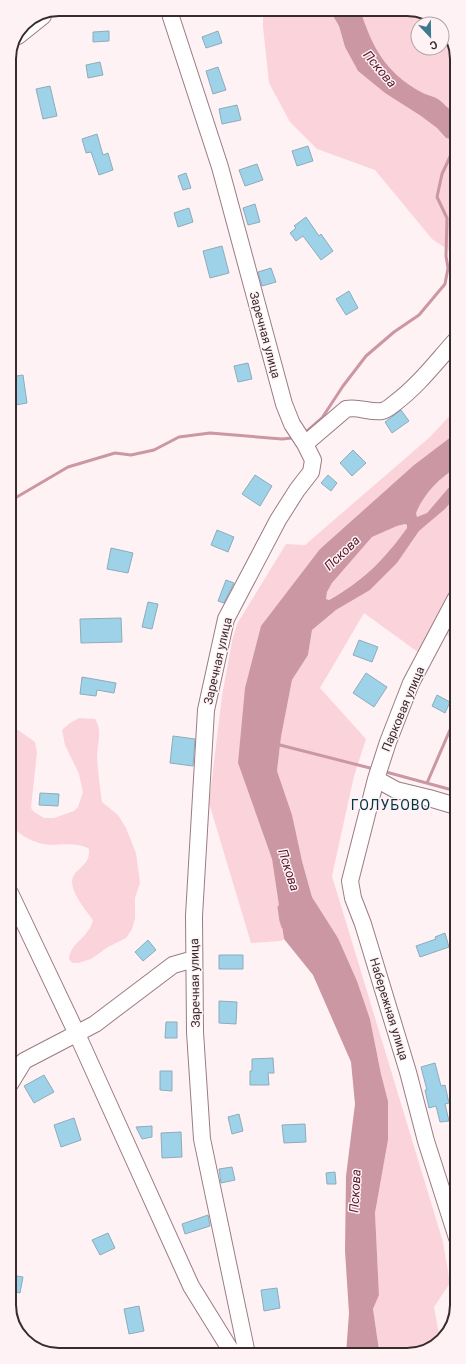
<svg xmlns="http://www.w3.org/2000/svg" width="466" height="1364" font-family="Roboto,sans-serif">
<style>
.green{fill:#fbd3db}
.water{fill:#cb97a3;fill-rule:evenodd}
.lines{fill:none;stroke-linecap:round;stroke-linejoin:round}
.stream{stroke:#cb97a3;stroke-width:3}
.building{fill:#9dd2e9;stroke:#8eacb9}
.minor-casing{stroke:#9a7c83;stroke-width:18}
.minor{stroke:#fff;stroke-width:16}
.labels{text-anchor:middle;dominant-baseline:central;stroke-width:3;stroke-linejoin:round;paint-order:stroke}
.street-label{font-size:12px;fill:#372b2d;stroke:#fff2f4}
.water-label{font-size:13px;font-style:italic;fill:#54162b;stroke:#fff2f4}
.quarter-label{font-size:14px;letter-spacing:1px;fill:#003446;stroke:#fff2f4}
.rim{fill:none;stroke:#372b2d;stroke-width:2}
</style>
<rect width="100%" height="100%" fill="#fff2f4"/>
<!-- green -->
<path class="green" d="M263 9H331L332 14 339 26 345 47 358 71 385 93 421 116 437 128 446 138 455 140 456 255 432 239 375 170 317 149 290 122 269 83 263 27Z
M360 9H410L437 20 440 24H418V48H442V26L455 46V113C449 110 444 103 438 99 433 96 426 95 421 92 385 72 372 47 360 9Z
M456 409V433L414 465 320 549 238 763 272 859 284 939 281 941 251 943 209 803 222 696 232 641 237 624 286 544 305 545 430 437Z
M456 468V479L427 513 418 518 415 513C423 495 439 478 456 468Z
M456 496V640L439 631 426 658 364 613 320 688 366 739 354 776 332 876 443 1242 450 1283 434 1307 440 1339 420 1353H378L379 1350 373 1309 379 1295 375 1213 388 1140V1101L381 1074 370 1019 357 981 338 938 312 897 277 771 281 737 292 680 308 655 312 630 336 610 370 590 397 563 419 531 445 509Z
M405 524 407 525V528C384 560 363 581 328 600L326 599 327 592 332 583 372 537 397 526Z
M79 718 95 719C103 731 97 744 97 757 98 772 100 787 102 802L118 815 126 828 136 853 140 883 135 898V919L132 929 126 938 108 947 91 959 78 963H72L69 959C70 945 83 940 89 929 91 927 92 923 93 920 86 910 66 888 74 875 81 865 90 864 89 849 76 842 65 845 51 845 35 844 19 836 10 823V730H18L35 742 37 752 31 808 34 812 44 818H54L74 811 78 807 83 792 79 774 65 745 62 730 70 723Z"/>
<!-- water -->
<path class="water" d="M331 9H360C372 47 385 72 421 92 426 95 433 96 438 99 444 103 449 110 455 113V140L446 138 437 128 421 116 385 93 358 71 345 47 339 26 332 14Z
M456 433V468C439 478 423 495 416 513L417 517 427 513 456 479V496L445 509 419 531 397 563 370 590 336 610 312 630 308 655 292 680 281 737 277 771 292 815 302 861 312 897 338 938 357 981 370 1019 381 1074 388 1101V1140L375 1213 379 1295 373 1309 379 1350 378 1353 346 1354 349 1313 345 1251 346 1176 355 1104 351 1062 313 975 284 939 272 859 238 763 245 688 261 626 320 549 414 465ZM405 524 407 525V528C384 560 363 581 329 600L326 599 327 592 332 583 372 537 397 526Z"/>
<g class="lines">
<!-- stream -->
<path class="stream" d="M306 432 322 418 343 386 366 356 394 332 419 315 445 284 448 268 446 256 447 218 437 197 442 174 455 146
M10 501 68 467 115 453 131 455 154 450 179 437 210 433 282 439 292 438
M276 744 370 768
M386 772 456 791
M427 783 456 716
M279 907 281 921 283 927"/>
</g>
<!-- building -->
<path class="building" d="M109 31V41L93 42V32Z
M218 31 222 43 206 48 202 37Z
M100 62 103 75 88 78 86 65Z
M218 67 226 90 213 94 206 71Z
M50 86 57 116 43 119 36 89Z
M237 105 241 120 222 124 219 109Z
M97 134 103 155 108 153 113 170 99 175 91 152 86 153 82 139Z
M308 146 313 161 297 166 292 151Z
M257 164 263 180 245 186 239 170Z
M186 173 191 188 183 190 178 176Z
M255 204 260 222 248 225 243 208Z
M189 208 193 222 178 227 174 213Z
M306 217 319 236 321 234 333 251 321 260 303 236 296 241 290 233 296 228 294 226Z
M222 246 229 273 210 278 203 251Z
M271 268 276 282 262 286 258 272Z
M349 291 358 308 346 315 336 299Z
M248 363 252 379 238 382 234 366Z
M23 375 27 403 10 406V377Z
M401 410 409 421 392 433 385 422Z
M353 450 366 463 352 476 340 463Z
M255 475 272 486 260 506 242 494Z
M328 475 337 483 331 491 321 483Z
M217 530 234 537 228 552 211 545Z
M111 548 133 553 128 573 107 569Z
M226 580 234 583 224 603 218 601Z
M148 602 158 604 152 629 142 627Z
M121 618 122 642 81 643 80 619Z
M359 640 378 647 372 662 353 655Z
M366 673 387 687 374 707 353 693Z
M82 677 116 683 114 693 97 690 96 696 80 694Z
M437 695 450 702 445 713 432 706Z
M173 736 195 739 193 766 170 763Z
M40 793 59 794 58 806 39 805Z
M445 933 449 947 420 957 416 946 436 939 435 937Z
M148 940 156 950 143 961 135 952Z
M219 955H243V969H219Z
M219 1001 237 1002 236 1024 219 1023Z
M166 1022H177V1038H165Z
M273 1058 274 1073H268L269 1085H250V1071H252V1059Z
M435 1063 441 1086 445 1085 449 1103 445 1104 449 1121 440 1122 436 1106 429 1108 425 1090H427L421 1067Z
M160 1071H172V1091L160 1090Z
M44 1075 54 1092 34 1103 24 1086Z
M239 1114 243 1131 232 1134 228 1117Z
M74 1118 81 1140 61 1147 54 1125Z
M305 1124 306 1142 284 1143 282 1125Z
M152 1126V1137L142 1139 136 1127Z
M181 1132 182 1157 162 1158 161 1133Z
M232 1167 235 1180 221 1183 219 1169Z
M335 1172 336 1184H327L326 1173Z
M208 1215 210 1226 185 1234 182 1224Z
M108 1233 115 1248 100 1255 92 1240Z
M11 1275 23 1277 20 1293 11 1291Z
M277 1288 280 1308 264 1311 261 1290Z
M139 1306 144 1331 129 1334 124 1309Z"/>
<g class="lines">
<defs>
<path id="minor" d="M172 9 171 17 220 167 284 404 292 424 305 444 313 460 311 472 297 490 278 520 226 619 206 710 194 916 195 1032 202 1139 247 1354
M18 36 43 16
M305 444 346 409C358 406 370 413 382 411 387 410 391 406 395 403 419 385 436 362 456 340
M456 598 411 683 388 742 376 779 350 881 353 898 363 924 408 1072 426 1141 457 1238
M376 779 396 790 429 798 456 806
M10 893 77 1034 191 1286 233 1354
M10 1084 24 1061 95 1024 173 965 194 959"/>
</defs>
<!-- minor casing -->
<use href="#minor" class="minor-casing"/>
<!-- minor -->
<use href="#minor" class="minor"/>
</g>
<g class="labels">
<!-- street labels -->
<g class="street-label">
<text transform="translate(265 335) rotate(75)">Заречная улица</text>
<text transform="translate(218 661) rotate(-77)">Заречная улица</text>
<text transform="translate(403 709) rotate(-67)">Парковая улица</text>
<text transform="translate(195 983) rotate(-91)">Заречная улица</text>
<text transform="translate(389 1009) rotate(73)">Набережная улица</text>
</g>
<!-- water labels -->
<g class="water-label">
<text transform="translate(380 69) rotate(50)">Пскова</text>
<text transform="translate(342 553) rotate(-44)">Пскова</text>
<text transform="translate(289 870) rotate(72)">Пскова</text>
<text transform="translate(355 1191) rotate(-87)">Пскова</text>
</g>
<!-- quarter labels -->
<g class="quarter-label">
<text x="391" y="805">ГОЛУБОВО</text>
</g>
</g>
<!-- crop -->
<path d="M0 0H466V1364H0ZM59 16H407A43 43 0 0 1 450 59V1305A43 43 0 0 1 407 1348H59A43 43 0 0 1 16 1305V59A43 43 0 0 1 59 16Z" fill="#fff2f4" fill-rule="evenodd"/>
<path class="rim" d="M59 16H407A43 43 0 0 1 450 59V1305A43 43 0 0 1 407 1348H59A43 43 0 0 1 16 1305V59A43 43 0 0 1 59 16Z"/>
<!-- north arrow -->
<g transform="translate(430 36) rotate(158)"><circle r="19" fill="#fff2f4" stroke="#afa2a4"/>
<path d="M0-3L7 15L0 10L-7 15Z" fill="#3d7991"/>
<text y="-6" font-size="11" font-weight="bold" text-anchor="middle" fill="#372b2d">С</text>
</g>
</svg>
